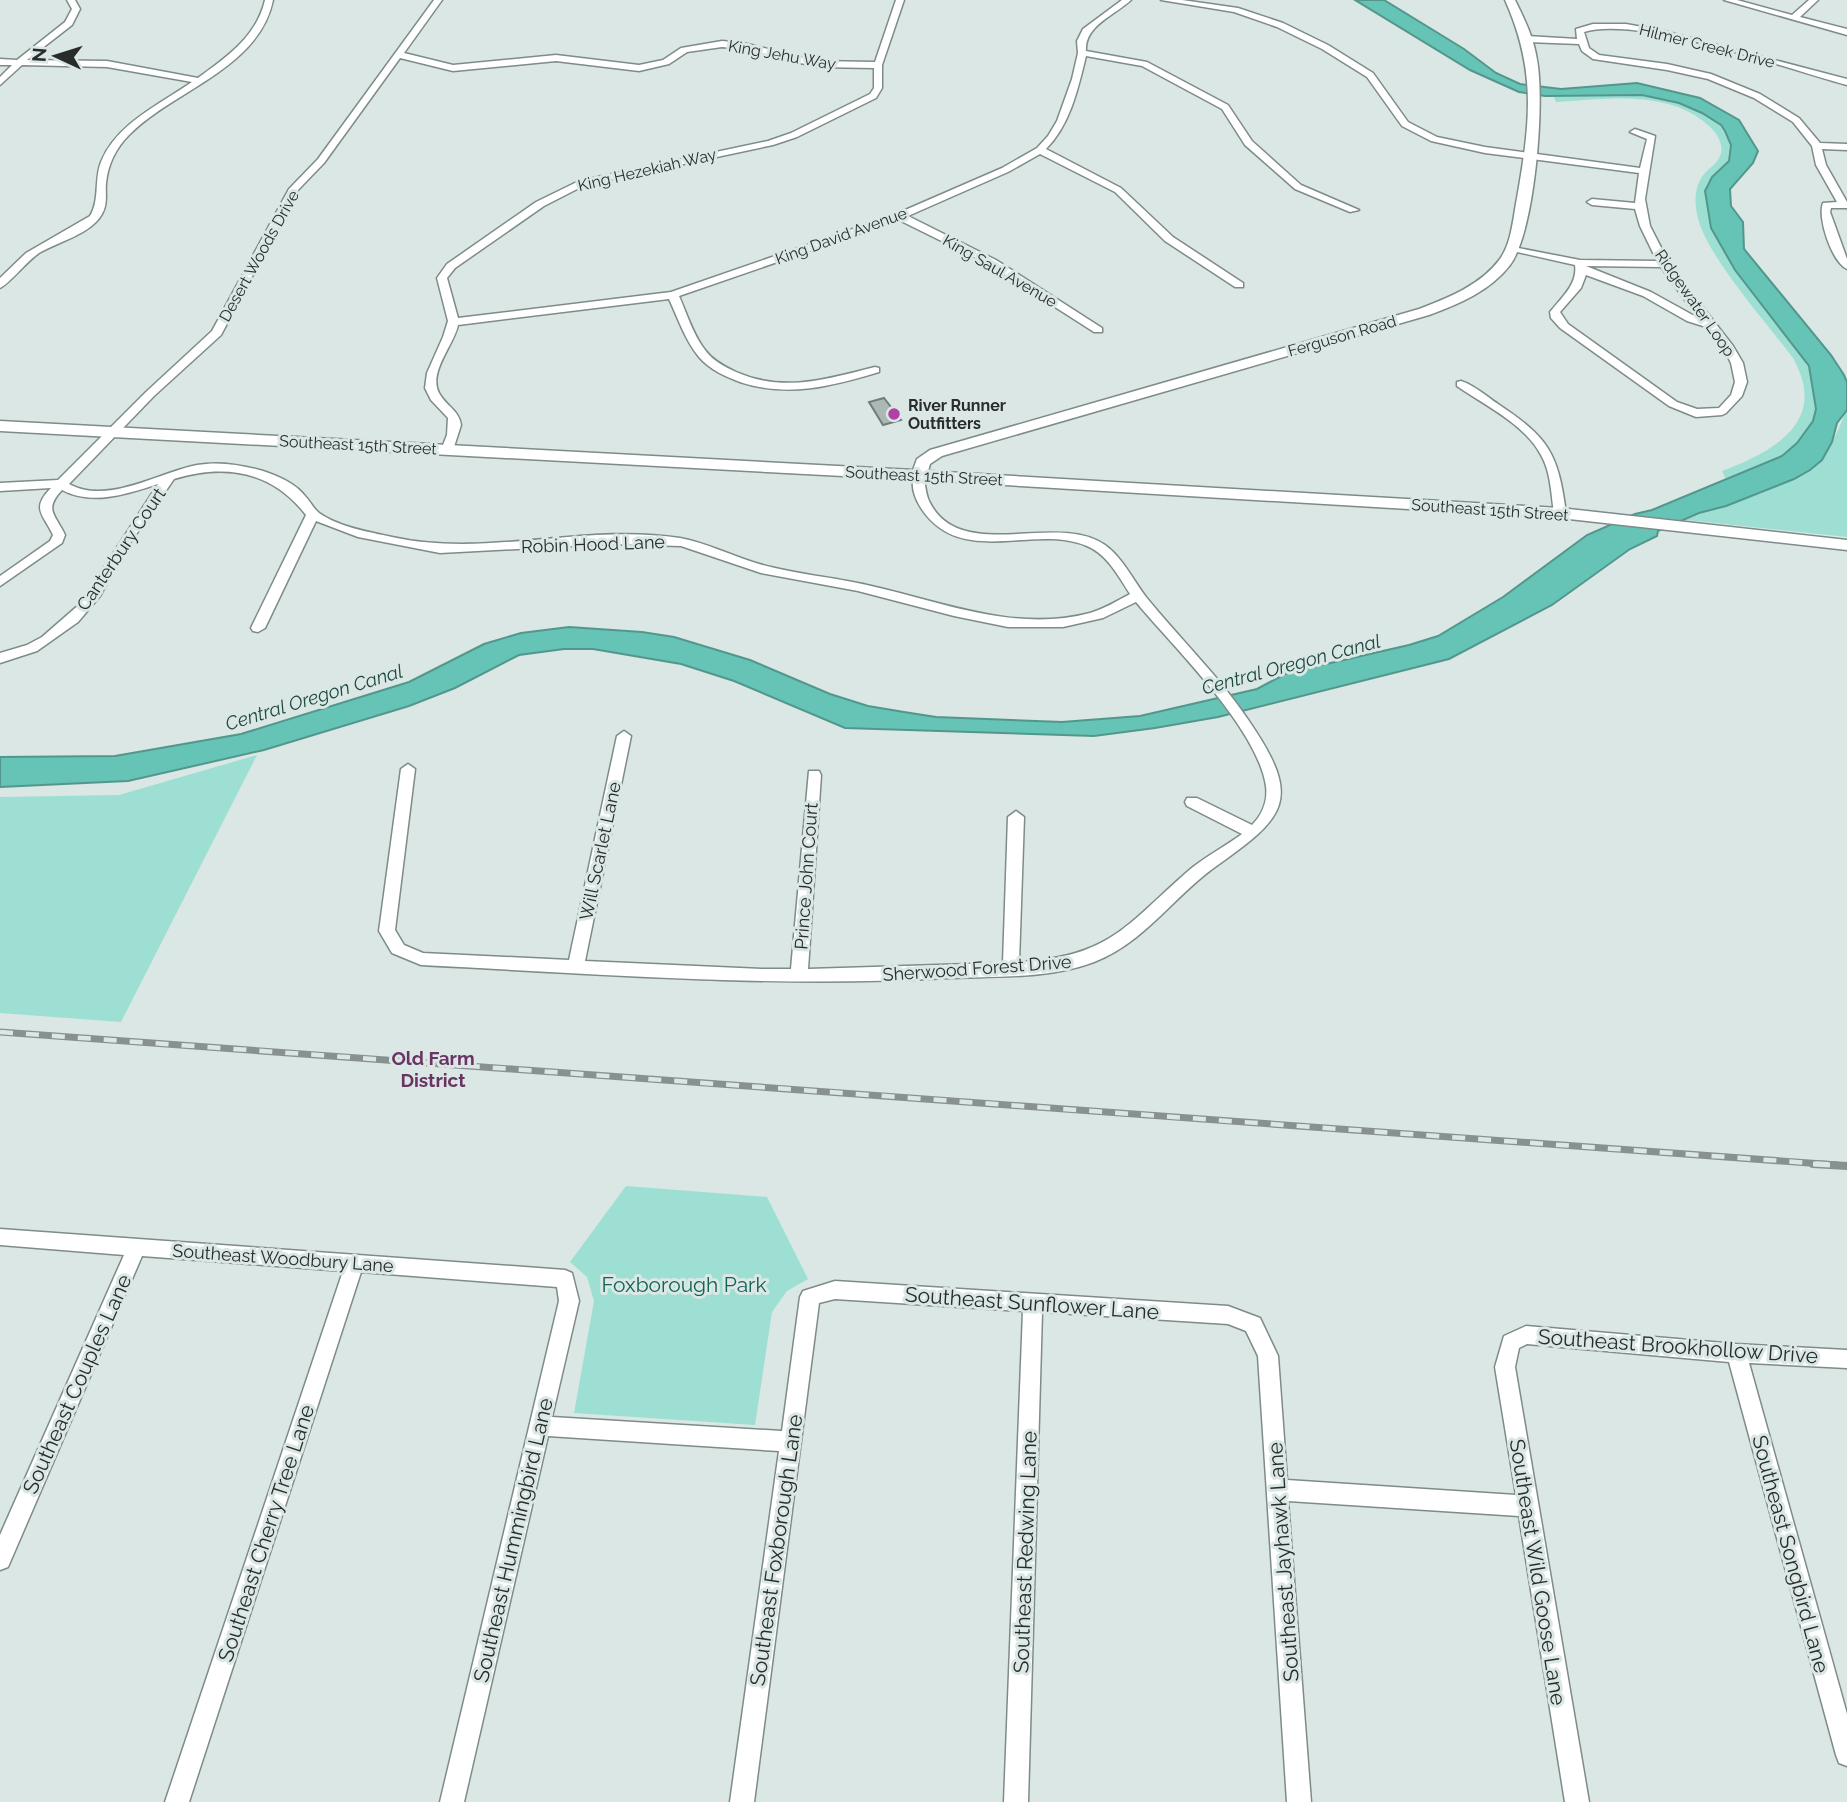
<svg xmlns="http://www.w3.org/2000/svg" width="1847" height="1802" font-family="Raleway,sans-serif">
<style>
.green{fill:#9edfd3}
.water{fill:#65c4b5;stroke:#53978c;stroke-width:2}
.building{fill:#abb8b5;stroke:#717d7b;stroke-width:2}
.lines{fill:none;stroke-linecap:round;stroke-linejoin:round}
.street-casing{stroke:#7e8b88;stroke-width:3}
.secondary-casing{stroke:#7e8b88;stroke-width:3}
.street{fill:#fff;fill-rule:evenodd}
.secondary{fill:#fff;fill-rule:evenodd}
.rail-far1-casing{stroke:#88918f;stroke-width:7}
.rail-casing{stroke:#88918f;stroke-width:8}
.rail-far1{stroke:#dae7e4;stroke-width:4.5;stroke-dasharray:13;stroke-linecap:butt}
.rail{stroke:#dae7e4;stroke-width:5;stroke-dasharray:17;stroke-linecap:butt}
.poi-dot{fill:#af43a4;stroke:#dae7e4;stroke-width:2.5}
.labels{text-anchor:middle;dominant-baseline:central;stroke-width:6;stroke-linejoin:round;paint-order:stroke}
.far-street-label{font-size:16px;fill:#282d2c;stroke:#dae7e4}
.far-poi-label{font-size:16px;font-weight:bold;fill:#282d2c;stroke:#dae7e4;text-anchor:start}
.street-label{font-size:18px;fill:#282d2c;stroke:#dae7e4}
.water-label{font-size:19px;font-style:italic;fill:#1e4942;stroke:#dae7e4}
.neighbourhood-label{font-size:19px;font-weight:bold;fill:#693463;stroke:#dae7e4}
.near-park-label{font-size:21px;fill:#136258;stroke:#dae7e4}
.near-street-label{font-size:21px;fill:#282d2c;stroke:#dae7e4}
</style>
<rect width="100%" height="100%" fill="#dae7e4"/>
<!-- green -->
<path class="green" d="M1616 89 1687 101 1736 132 1725 182 1723 221 1818 357 1827 429 1731 491 1722 471C1774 451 1829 422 1793 358 1766 322 1712 262 1699 222 1694 205 1693 185 1706 172 1711 167 1718 162 1720 156 1724 147 1719 138 1714 131 1675 88 1607 99 1556 102L1552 92Z
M1847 405V537L1686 520C1756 487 1823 495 1847 405Z
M257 755 121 1022 0 1013V797L119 795Z
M626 1186 767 1197 808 1279 787 1291 772 1312 755 1425 574 1413 594 1301 587 1277 570 1262Z"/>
<!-- water -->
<path class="water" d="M1355 0H1384L1464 49 1496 73 1520 84 1561 89 1637 83 1700 98 1739 120 1758 151 1753 163 1730 189 1731 206 1743 222 1744 249 1831 355 1844 375 1847 382V410L1837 423 1832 442 1822 460 1810 470 1794 479 1726 506 1699 513 1658 531 1657 536 1630 549 1552 605 1449 659 1218 717 1155 728 1094 736 845 728 734 681 681 664 593 649H564L519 655 455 688 409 706 264 750 128 781 0 787V757L115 756 241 734 409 682 484 644 521 633 569 627 642 632 674 637 750 660 830 694 868 706 904 712 936 717 1062 722 1140 716 1257 689 1287 673 1409 645 1438 636 1503 597 1587 535 1635 514 1652 510 1782 456 1797 443 1813 421 1816 409 1809 366 1735 270 1711 228 1705 191 1712 177 1729 161 1731 145 1725 131 1721 125 1702 113 1679 103 1642 95 1545 96 1519 92 1470 70Z"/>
<!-- building -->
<path class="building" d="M884 398 901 420 883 425 869 402Z"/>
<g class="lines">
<defs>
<path id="street" d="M67 0H75L80 9 72 25 27 60 107 61 198 78C227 57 257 36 265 0H273C259 69 173 90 129 135 116 148 108 164 106 183 105 193 108 204 102 214 91 234 58 242 39 253 26 262 9 284 0 288V278L26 253 90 216C100 200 94 179 101 162 116 124 160 104 192 82L107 67 22 65 0 85V77L12 65H0V59L17 60 65 22 72 9Z
M434 0H442L404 53 453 65 556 55 639 65 663 60 681 48 722 41 743 43 817 61 875 62 896 0H904L882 65V88L876 98 797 137 773 145 585 185 544 206 455 268 447 278 458 318 671 292 896 214 1002 168 1037 148 1048 136 1057 121 1072 79 1078 53 1077 41 1083 29 1122 0H1131C1115 15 1084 26 1086 51L1147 62 1228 105 1252 141 1301 185 1359 210 1350 212 1295 189 1245 145 1222 109 1142 66 1086 56C1078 89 1070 125 1046 149L1121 188 1173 237 1243 283V287H1235L1165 241 1115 192 1040 154 1008 172 908 216 996 260 1102 328V332H1094L988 264 899 220 679 296C687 314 693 335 705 350 713 361 725 367 736 372 784 393 827 379 875 367L879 368V372C832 386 788 398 740 382 725 376 710 370 699 357 685 340 678 318 669 299L458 325C454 345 428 372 439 393 446 406 459 410 461 425L453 450 447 454 441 450 447 435 448 418 431 400 425 388 427 373 443 337 448 321 437 278 447 264 536 202 579 181 768 141 791 133 870 94 874 88V68L817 67 743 49 722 47 687 52 669 64 639 71 556 61 453 71 400 58 324 163 298 190 221 335 154 396 69 484C108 505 157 473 197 465 219 461 242 465 263 471 278 476 295 483 305 496 310 501 313 508 319 513 339 527 369 532 392 537 487 558 584 523 680 538 707 543 732 556 759 564 794 574 831 577 867 585 940 601 1014 633 1090 613 1104 609 1117 601 1130 594 1119 577 1107 554 1087 546 1034 523 961 569 921 508 914 497 910 484 915 472H923C925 481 925 492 929 501 960 565 1056 511 1105 545 1123 558 1133 580 1146 597 1180 639 1219 676 1249 721 1303 800 1286 817 1215 867 1173 897 1145 942 1094 962 1049 979 997 976 949 978 773 988 597 974 421 965L392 953 379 931 401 769 408 764 415 769 395 930 404 945 423 953 569 960 617 736 624 731 631 736 585 961 762 969H791L809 771H819L821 775 808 969 1003 963 1008 817 1016 811 1024 817 1019 962C1113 957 1128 922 1193 867 1208 855 1226 846 1242 834L1187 806 1185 802 1187 798H1197L1252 825C1262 815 1268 801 1266 786 1257 727 1174 648 1136 602L1103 618 1063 627H1008L954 616 858 591 761 573 681 546 610 544 440 553 358 537 316 521 265 628 258 632 253 631 251 628 306 515C272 471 225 463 174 479L126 549 100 596 78 622 37 651 0 663V653L27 645 42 637 81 603 158 484C127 494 92 506 62 490 43 510 56 515 65 535L62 543 0 586V576L50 541 53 535C44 515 30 509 51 488L0 491V483L58 480 146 392 212 331 289 189 318 159Z
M1161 0H1182L1238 8 1283 23 1328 45 1373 73 1408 122 1437 137 1485 147 1640 168 1647 139 1630 132 1635 129 1655 136 1645 199 1650 226 1670 265 1733 346 1743 363 1747 382 1742 396 1726 413 1722 415 1696 417 1669 406 1560 328 1551 318 1550 312C1561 298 1578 284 1575 265L1508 250 1513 247 1580 260 1657 261 1640 226 1635 209 1592 205 1587 202 1592 199 1635 203 1639 173 1485 153 1431 141 1402 126 1367 77 1322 49 1277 27 1234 12ZM1586 266 1661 267 1698 318 1651 292ZM1586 275 1643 296 1687 321 1706 327 1724 349 1731 363 1735 382 1731 395 1719 408 1697 409 1677 402 1568 324 1560 312 1581 288Z
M1724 0H1737L1792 15 1809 0H1818L1800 17 1847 29V35Z
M1593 24H1626L1664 31 1847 79V85C1787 69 1639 15 1584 32L1589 48 1599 55 1667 64 1711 74 1760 94 1799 118 1820 143 1847 144V150L1822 149 1826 165 1847 202V208H1831L1830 212 1847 259V269C1832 262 1817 218 1823 203L1837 202 1816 165 1812 146 1793 122 1754 98 1708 79 1667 70 1593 59 1582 51 1579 44 1527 42 1523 39 1527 36 1577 39 1576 29Z
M1461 381C1474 385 1486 396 1498 404 1549 438 1558 453 1566 513L1564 516H1556L1554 513C1551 494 1551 472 1541 455 1525 424 1484 405 1457 386V382Z
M0 1229 565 1270 572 1273 579 1301 552 1417 782 1431 800 1297 803 1291 835 1281 1228 1306 1260 1318 1278 1356 1287 1480 1516 1495 1495 1367 1504 1336 1526 1326 1736 1344 1847 1350V1368L1749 1363 1847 1714V1766L1839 1763 1836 1755 1729 1362 1527 1344 1519 1348 1515 1367 1589 1802H1565L1519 1516 1288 1501 1311 1802H1287L1258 1356 1246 1331 1228 1324 1042 1312 1028 1802H1004L1023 1311 835 1299 819 1303 754 1802H730L779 1451 548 1436 464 1802H440L559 1301 557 1287 361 1272 189 1802H165L343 1271 142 1256 8 1567 0 1570V1535L124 1255 0 1245Z"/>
<path id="secondary" d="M1505 0H1515C1525 20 1534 39 1537 60 1545 102 1535 232 1510 265 1490 291 1459 304 1429 315L942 456 930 464 928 471 1560 508 1847 540V550L1560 518 919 480 0 431V421L913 470 917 459 930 450 1419 309C1448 298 1481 285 1500 259 1512 242 1513 218 1517 198 1530 124 1537 71 1505 0Z"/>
</defs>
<!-- street casing -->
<use href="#street" class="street-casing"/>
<!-- secondary casing -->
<use href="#secondary" class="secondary-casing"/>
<!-- street -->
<use href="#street" class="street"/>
<!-- secondary -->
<use href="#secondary" class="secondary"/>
<defs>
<path id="rail-far1" d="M0 1032 1837 1165"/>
<path id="rail" d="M1813 1164 1847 1166"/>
</defs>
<!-- rail-far1 casing -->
<use href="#rail-far1" class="rail-far1-casing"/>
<!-- rail casing -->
<use href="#rail" class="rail-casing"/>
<!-- rail-far1 -->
<use href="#rail-far1" class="rail-far1"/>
<!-- rail -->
<use href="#rail" class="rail"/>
</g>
<!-- markers -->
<circle class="poi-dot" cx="894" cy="414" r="7"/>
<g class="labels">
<!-- far-street labels -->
<g class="far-street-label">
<text transform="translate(1707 46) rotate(14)">Hilmer Creek Drive</text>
<text transform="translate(782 55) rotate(10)">King Jehu Way</text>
<text transform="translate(647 170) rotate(-13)">King Hezekiah Way</text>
<text transform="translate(841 236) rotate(-20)">King David Avenue</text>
<text transform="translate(259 256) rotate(-61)">Desert Woods Drive</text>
<text transform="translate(1000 271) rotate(30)">King Saul Avenue</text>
<text transform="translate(1695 303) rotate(55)">Ridgewater Loop</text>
<text transform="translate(1342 336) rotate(-16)">Ferguson Road</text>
<text transform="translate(358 445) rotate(3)">Southeast 15th Street</text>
<text transform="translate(924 476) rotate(3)">Southeast 15th Street</text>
<text transform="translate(1490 510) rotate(4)">Southeast 15th Street</text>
</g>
<!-- far-poi labels -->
<g class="far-poi-label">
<text x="908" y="405">River Runner<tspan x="908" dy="18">Outfitters</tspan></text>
</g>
<!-- street labels -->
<g class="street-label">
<text transform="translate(593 544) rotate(-2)">Robin Hood Lane</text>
<text transform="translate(121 549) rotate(-56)">Canterbury Court</text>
<text transform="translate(600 851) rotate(-78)">Will Scarlet Lane</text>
<text transform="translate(806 876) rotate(-86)">Prince John Court</text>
<text transform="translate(977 968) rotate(-4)">Sherwood Forest Drive</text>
<text transform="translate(283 1258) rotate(4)">Southeast Woodbury Lane</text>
</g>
<!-- water labels -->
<g class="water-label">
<text transform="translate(1291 664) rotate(-15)">Central Oregon Canal</text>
<text transform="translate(314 697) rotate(-17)">Central Oregon Canal</text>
</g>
<!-- neighbourhood labels -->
<g class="neighbourhood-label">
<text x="433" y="1058">Old Farm<tspan x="433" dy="22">District</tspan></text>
</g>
<!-- near-park labels -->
<g class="near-park-label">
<text x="684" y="1284">Foxborough Park</text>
</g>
<!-- near-street labels -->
<g class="near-street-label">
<text transform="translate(1032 1303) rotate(4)">Southeast Sunflower Lane</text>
<text transform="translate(1678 1346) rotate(4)">Southeast Brookhollow Drive</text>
<text transform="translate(77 1384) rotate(-66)">Southeast Couples Lane</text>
<text transform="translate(266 1533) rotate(-72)">Southeast Cherry Tree Lane</text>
<text transform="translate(513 1540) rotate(-77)">Southeast Hummingbird Lane</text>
<text transform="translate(776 1550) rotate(-82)">Southeast Foxborough Lane</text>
<text transform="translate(1025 1552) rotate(-88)">Southeast Redwing Lane</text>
<text transform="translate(1791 1554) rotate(75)">Southeast Songbird Lane</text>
<text transform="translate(1283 1562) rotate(-94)">Southeast Jayhawk Lane</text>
<text transform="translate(1538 1572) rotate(81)">Southeast Wild Goose Lane</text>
</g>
</g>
<!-- north arrow -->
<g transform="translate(56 56) rotate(274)" stroke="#dae7e4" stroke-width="5" paint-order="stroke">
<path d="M0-5L12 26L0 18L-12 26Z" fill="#282d2c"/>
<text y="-10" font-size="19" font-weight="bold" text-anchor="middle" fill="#282d2c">N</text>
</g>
</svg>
